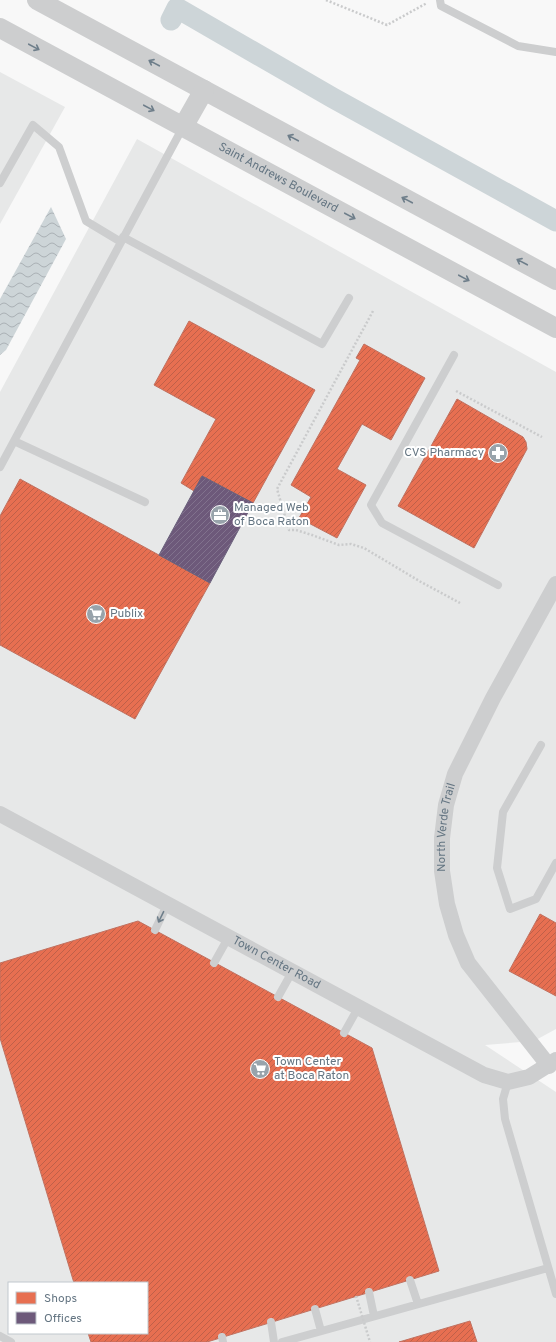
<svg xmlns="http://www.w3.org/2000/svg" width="556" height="1342" font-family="Overpass,sans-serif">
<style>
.built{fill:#e7e8e8;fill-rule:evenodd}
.water{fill:url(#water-waves)}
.shops{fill:url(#shops-hatch);stroke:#c07160}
.offices{fill:url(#offices-hatch);stroke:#6a617c}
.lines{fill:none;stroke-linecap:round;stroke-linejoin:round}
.canal{stroke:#cdd5d8;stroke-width:21}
.path{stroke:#cacbcc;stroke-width:2.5;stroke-dasharray:2 2;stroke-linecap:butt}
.service{stroke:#cdcecf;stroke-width:8}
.minor{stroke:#cdcecf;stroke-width:16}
.tertiary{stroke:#cdcecf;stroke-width:20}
.path-bridge{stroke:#cacbcc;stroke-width:2.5;stroke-dasharray:2 2;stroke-linecap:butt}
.oneway{stroke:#6e7e8a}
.labels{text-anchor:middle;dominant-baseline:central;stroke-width:4;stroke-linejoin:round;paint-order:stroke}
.street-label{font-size:12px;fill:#647582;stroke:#fff}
.poi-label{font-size:12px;fill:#647582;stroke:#fff;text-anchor:start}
</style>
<defs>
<pattern id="water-waves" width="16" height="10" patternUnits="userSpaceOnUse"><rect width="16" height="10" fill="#cdd5d8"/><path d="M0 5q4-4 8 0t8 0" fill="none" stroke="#aab1b5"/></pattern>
<pattern id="shops-hatch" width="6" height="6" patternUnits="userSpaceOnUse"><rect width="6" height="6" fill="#e76f51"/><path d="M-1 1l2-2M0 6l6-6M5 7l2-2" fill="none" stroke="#bf6049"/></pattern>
<pattern id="offices-hatch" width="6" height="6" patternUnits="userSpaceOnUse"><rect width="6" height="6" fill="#6d597a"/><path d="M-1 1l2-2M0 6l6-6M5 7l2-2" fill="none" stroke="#81728d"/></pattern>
</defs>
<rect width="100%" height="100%" fill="#f8f8f8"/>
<!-- built -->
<path class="built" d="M0 72 65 107 0 224Z
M137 139 556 372V1029L534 1041 485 1045 556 1092V1342H0V392ZM9 1283H147V1333H9Z"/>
<!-- water -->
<path class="water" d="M51 207 66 239 6 350 0 355V299Z"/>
<!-- shops -->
<path class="shops" d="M189 321 315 390 253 503 202 476 194 491 181 483 216 419 154 385Z
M364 344 425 378 391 440 362 424 337 469 366 485 337 538 299 518 311 497 291 485 360 360 356 358Z
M457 399 523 437 526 442 527 449 474 548 398 506Z
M20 479 210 583 135 719 0 645V516Z
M540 914 556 923V996L509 971Z
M138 921 372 1048 439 1271 207 1342H91L88 1333H147V1283H74L0 1038V963Z
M470 1321 477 1342H399Z"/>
<!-- offices -->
<path class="offices" d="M202 476 253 503 210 583 159 555Z"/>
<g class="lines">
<!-- canal -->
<path class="canal" d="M171 20 177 8 333 98 556 221"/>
<!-- path -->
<path class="path" d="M326 0 387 25 427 3
M373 311 277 489 289 530H296L312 535 339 545 351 544 364 548 421 582 460 603
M456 391 542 437"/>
<!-- service -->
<path class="service" d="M440 0 441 6 518 46 556 52
M0 183 33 125 59 147 86 221 121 242
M123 237 322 344 349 298
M454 355 371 505 382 523 498 585
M14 441 145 502
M0 467 183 127
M541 745 503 812 497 868 510 909 536 899 556 863
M155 930 167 905
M214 963 228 938
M278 997 292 972
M344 1033 358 1008
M508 1082 503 1099 505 1119 556 1294
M410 1280 418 1304
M369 1292 374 1316
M315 1309 321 1331
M271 1322 274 1342
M0 1336 11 1342
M222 1337 223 1342
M282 1342 548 1268"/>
<!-- minor -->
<g class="minor">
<path id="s1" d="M0 814 484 1075 508 1082 529 1077 556 1060"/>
<path id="s2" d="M549 1066 468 963 456 935 447 904 442 871V838L446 805 455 774 493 698 556 584"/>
</g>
<!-- tertiary -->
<g class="tertiary">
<path d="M37 0 556 280"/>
<path id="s3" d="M0 28 556 328"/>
<path d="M183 127 204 90"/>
</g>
<!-- path-bridge -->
<path class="path-bridge" d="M356 1296 370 1342"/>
</g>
<!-- one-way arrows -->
<defs><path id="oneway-shaft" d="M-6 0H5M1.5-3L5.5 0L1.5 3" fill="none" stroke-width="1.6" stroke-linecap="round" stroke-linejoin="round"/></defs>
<g class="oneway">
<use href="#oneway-shaft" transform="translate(34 47) rotate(28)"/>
<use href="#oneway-shaft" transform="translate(154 63) rotate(-152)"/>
<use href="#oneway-shaft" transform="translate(149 108) rotate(28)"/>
<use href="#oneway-shaft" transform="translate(293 138) rotate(-152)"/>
<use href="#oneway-shaft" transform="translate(407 200) rotate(-152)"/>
<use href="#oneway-shaft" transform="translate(350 216) rotate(28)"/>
<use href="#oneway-shaft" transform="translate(522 262) rotate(-152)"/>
<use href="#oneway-shaft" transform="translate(464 278) rotate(28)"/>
<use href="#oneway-shaft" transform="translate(161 917) rotate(116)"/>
</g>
<!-- icons -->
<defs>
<symbol id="pharmacy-disc" viewBox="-11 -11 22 22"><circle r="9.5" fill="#98a3ab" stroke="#fff"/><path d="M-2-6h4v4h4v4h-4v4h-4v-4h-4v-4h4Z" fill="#fff"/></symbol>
<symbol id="office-disc" viewBox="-11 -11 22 22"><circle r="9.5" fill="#98a3ab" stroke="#fff"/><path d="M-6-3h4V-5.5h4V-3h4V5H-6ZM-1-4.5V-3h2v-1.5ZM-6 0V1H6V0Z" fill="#fff"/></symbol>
<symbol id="supermarket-disc" viewBox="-11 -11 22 22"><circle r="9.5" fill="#98a3ab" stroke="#fff"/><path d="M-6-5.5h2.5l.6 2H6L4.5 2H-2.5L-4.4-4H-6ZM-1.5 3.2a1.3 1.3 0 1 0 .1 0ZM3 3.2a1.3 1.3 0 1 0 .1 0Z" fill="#fff"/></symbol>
</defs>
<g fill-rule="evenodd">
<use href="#pharmacy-disc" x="487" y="442" width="22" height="22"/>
<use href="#office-disc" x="209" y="504" width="22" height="22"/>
<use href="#supermarket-disc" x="85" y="603" width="22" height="22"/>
<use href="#supermarket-disc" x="249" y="1058" width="22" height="22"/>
</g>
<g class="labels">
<!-- street labels -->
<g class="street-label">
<text stroke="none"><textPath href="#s3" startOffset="316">Saint Andrews Boulevard</textPath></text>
<text stroke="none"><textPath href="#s2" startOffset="271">North Verde Trail</textPath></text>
<text stroke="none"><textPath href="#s1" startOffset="314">Town Center Road</textPath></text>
</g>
<!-- poi labels -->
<g class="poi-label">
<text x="484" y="453" text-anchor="end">CVS Pharmacy</text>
<text x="234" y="508">Managed Web<tspan x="234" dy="14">of Boca Raton</tspan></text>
<text x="110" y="614">Publix</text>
<text x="274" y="1062">Town Center<tspan x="274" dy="14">at Boca Raton</tspan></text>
</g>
</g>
<!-- legend -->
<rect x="8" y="1282" width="140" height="52" fill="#ffffff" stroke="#c1c8cd"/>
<rect x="16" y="1292" width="20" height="12" fill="#e76f51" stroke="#c1c8cd"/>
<text x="44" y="1302" font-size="12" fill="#647582">Shops</text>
<rect x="16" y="1312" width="20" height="12" fill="#6d597a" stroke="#c1c8cd"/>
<text x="44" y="1322" font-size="12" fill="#647582">Offices</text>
</svg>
